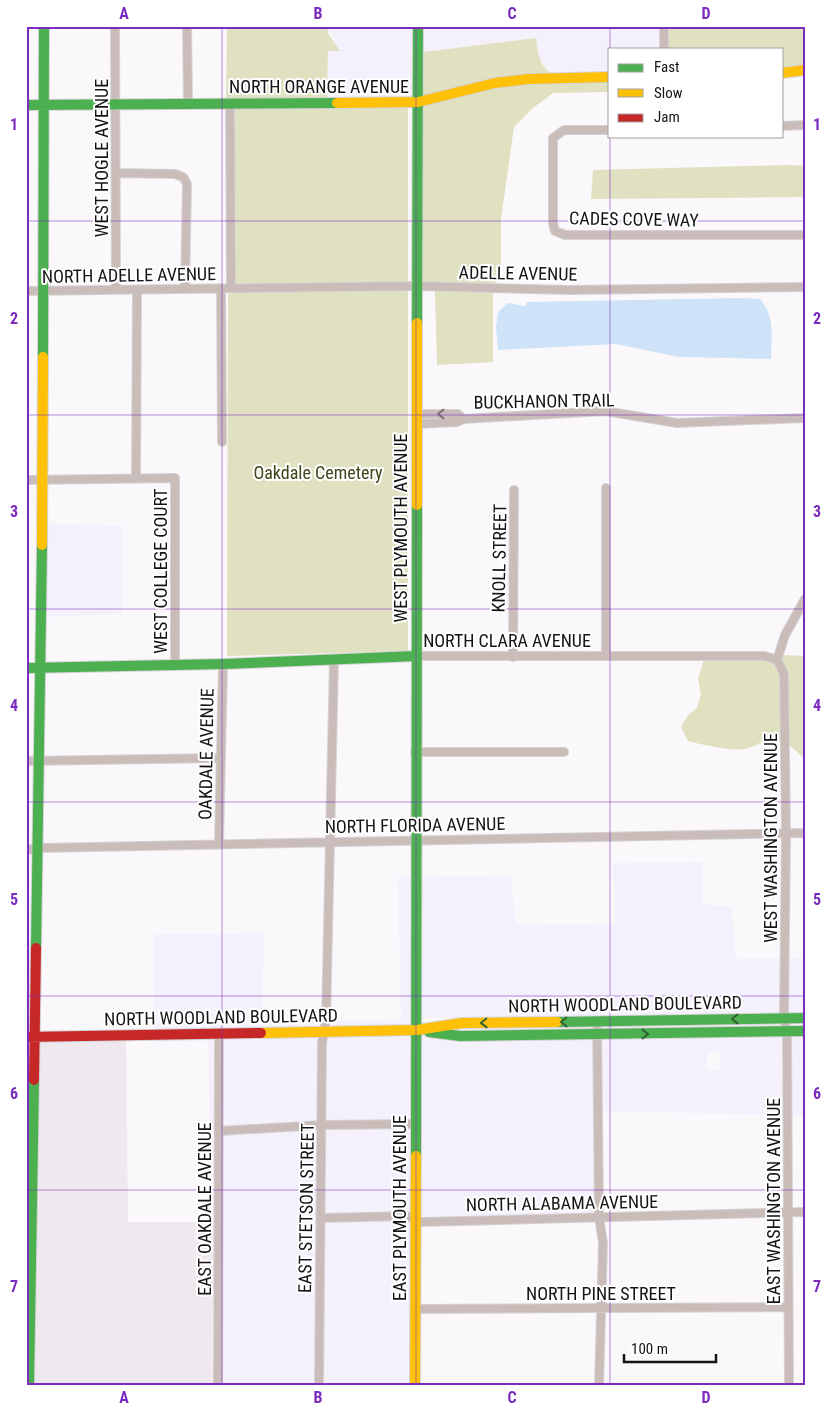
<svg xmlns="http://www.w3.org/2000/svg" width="831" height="1411" font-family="'Roboto Condensed',sans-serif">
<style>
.commercial{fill:#f4f1fc;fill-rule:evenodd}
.built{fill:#efe8ef}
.green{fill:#e0e1c1}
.water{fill:#cee3f7}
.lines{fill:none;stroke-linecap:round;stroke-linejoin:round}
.street-casing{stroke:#d5d3d5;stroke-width:10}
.fast-casing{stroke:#d5d3d5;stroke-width:12}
.slow-casing{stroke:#d5d3d5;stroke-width:12}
.jam-casing{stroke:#d5d3d5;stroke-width:12}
.street{stroke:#cabcb9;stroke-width:8}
.fast{stroke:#4caf50;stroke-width:10}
.slow{stroke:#ffc107;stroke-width:10}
.jam{stroke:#c62828;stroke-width:10}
.oneway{stroke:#79706f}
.oneway2{stroke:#306132}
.grid{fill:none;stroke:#7b2cbf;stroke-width:1;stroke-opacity:0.55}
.labels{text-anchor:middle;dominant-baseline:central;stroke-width:4;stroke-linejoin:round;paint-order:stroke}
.street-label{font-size:18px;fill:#151315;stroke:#fff}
.park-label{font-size:18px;fill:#424419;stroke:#fff}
.neatline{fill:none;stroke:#7b2cbf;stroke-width:2}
.grid-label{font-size:16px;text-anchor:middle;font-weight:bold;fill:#7b2cbf}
</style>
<rect width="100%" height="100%" fill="#faf8fa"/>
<!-- commercial -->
<path class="commercial" d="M327 26H414V99H327L328 51H339Z
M421 26H660V49H610V71L553 75 544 69 538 55 536 39 421 70Z
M46 523 122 526V614L44 617Z
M703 862 702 904 732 907 736 959 781 958 780 1013 424 1018V1026L421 1027 420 877 511 875 515 923 615 925 613 863Z
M398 877H412L413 1027 328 1029 329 1021 401 1019Z
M264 933 262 1022 322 1021 321 1029 154 1032V934Z
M788 958H805V1012L787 1013Z
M413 1034 412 1121 325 1122 327 1035Z
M420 1034 425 1035 426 1038H593L596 1214 419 1216Z
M320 1035 318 1122 223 1128V1037Z
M784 1036V1115L601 1111 600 1038ZM718 1052 721 1055 720 1070H707V1054Z
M791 1036H805V1116L791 1115Z
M216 1037 214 1385 208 1041 154 1042V1038Z
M412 1127V1214L324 1215 325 1128Z
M318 1129 316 1385H221L223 1134Z
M406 1219 412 1221 411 1385H323L324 1221Z"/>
<!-- built -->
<path class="built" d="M26 941H35L34 1037 126 1035 128 1222H219L218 1385H29L26 1267Z"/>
<!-- green -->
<path class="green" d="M227 26H327L328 33 340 51H328L327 99 226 100Z
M667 26H805V67L782 70V49H668Z
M536 38C538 54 539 66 553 75L421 98 424 52Z
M529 82 610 83V92L553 93 533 108 514 127 501 219V276L493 286 421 283V104L496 86Z
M235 108H408V651L227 656 228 294 235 293Z
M787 165 805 166V197L591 199 593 170Z
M435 291 493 292V362L437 365Z
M782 655 805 656V759L789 745 788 674 781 660Z
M704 659H764L775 663 781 674 782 741C764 735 760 746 745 749 735 752 699 744 688 741L681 727 688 715 697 708 701 694 698 679Z"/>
<!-- water -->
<path class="water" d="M740 298 760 299C776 318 771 336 771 359L679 357 616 344 498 350 496 328 498 312 508 303 525 306 527 302Z"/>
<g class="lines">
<defs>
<path id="street" d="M115 26 116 289
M187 26 188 103
M664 26V49
M230 103 231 288
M782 126 805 125
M610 130H564L553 138V223L555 231 565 235H805
M116 173 175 174 183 177 187 184 185 288
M221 288 222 442
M26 291 417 286 569 290 805 287
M417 414H458L463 419
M417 424 457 422 463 419 605 411 677 423 805 418
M136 477 137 290
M26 480 175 478V664
M606 488V656
M416 656H765L777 660
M513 657 514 490
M777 660 784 674 786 833 784 1018 787 1032 789 1385
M777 660 785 635 805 599
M415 752H564
M26 761 220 758
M219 843 223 664
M26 850 41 848 805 833
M597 1021 599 1217 603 1243 599 1385
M219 1131 322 1125 416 1124
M321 1218 407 1216 421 1222 805 1212
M415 1309 788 1307
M218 1385 219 1034
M319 1385 322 1043 326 1019 334 660"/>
<path id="fast" d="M26 105 337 103
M417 323 418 26
M43 357 44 26
M26 668 223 664 416 656
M36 948 42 545
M557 1022 805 1018
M429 1032 460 1036 805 1031
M416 1156 417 505
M29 1385 34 1080"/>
<path id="slow" d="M782 73 805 70
M337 103 418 102 495 83 528 79 610 77
M417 505V323
M42 545 43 357
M261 1033 417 1030 462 1023 557 1022
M415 1385 416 1156"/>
<path id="jam" d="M26 1037 261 1033
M34 1080 36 948"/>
</defs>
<!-- street casing -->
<use href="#street" class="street-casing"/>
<!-- fast casing -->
<use href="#fast" class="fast-casing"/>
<!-- slow casing -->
<use href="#slow" class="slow-casing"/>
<!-- jam casing -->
<use href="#jam" class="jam-casing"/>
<!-- street -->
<use href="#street" class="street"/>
<!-- fast -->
<use href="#fast" class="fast"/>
<!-- slow -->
<use href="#slow" class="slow"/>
<!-- jam -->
<use href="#jam" class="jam"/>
</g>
<!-- one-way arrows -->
<defs><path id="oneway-chevron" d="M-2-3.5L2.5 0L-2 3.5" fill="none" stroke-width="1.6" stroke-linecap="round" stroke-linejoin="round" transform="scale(1.25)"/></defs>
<use class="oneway" href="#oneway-chevron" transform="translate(441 414) rotate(-180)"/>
<g class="oneway2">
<use href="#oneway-chevron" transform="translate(735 1019) rotate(179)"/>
<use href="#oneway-chevron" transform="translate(564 1022) rotate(179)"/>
<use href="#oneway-chevron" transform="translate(484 1023) rotate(179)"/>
<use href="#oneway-chevron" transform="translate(645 1034) rotate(-1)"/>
</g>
<!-- grid -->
<path class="grid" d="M222 26V1385M416 26V1385M610 26V1385M26 221H805M26 415H805M26 609H805M26 802H805M26 996H805M26 1190H805"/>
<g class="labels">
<!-- street labels -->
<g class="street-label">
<text x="319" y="86">NORTH ORANGE AVENUE</text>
<text transform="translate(101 158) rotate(-90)">WEST HOGLE AVENUE</text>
<text transform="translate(634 219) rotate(1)">CADES COVE WAY</text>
<text transform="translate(518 273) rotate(1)">ADELLE AVENUE</text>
<text transform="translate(129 275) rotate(-1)">NORTH ADELLE AVENUE</text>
<text transform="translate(544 401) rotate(-1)">BUCKHANON TRAIL</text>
<text transform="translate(400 528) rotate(-90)">WEST PLYMOUTH AVENUE</text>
<text transform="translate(499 558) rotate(-89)">KNOLL STREET</text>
<text transform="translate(160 571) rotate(-90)">WEST COLLEGE COURT</text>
<text x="507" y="640">NORTH CLARA AVENUE</text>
<text transform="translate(206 754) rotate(-89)">OAKDALE AVENUE</text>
<text transform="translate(415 825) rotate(-1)">NORTH FLORIDA AVENUE</text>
<text transform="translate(770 838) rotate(-90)">WEST WASHINGTON AVENUE</text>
<text transform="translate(625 1004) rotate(-1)">NORTH WOODLAND BOULEVARD</text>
<text transform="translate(221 1017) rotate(-1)">NORTH WOODLAND BOULEVARD</text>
<text transform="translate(773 1201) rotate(-90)">EAST WASHINGTON AVENUE</text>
<text transform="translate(562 1203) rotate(-1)">NORTH ALABAMA AVENUE</text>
<text transform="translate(306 1208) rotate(-89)">EAST STETSON STREET</text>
<text transform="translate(399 1208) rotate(-90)">EAST PLYMOUTH AVENUE</text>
<text transform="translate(204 1209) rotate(-90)">EAST OAKDALE AVENUE</text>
<text x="601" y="1293">NORTH PINE STREET</text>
</g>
<!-- park labels -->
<g class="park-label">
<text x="318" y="472">Oakdale Cemetery</text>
</g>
</g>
<!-- border -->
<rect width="831" height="1411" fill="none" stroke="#ffffff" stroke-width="55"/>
<!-- legend -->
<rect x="608" y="48" width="175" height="90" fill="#ffffff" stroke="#a1a1a1"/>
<rect x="618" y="64" width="25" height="8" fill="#4caf50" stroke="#a1a1a1"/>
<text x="654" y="72" font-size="15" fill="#151315">Fast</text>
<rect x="618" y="89" width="25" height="8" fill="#ffc107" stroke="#a1a1a1"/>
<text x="654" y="98" font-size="15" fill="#151315">Slow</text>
<rect x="618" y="114" width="25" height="8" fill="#c62828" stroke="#a1a1a1"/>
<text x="654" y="122" font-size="15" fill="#151315">Jam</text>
<!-- scale -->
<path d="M624 1354v8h92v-8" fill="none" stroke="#151315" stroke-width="2.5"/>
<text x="631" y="1354" font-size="15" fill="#151315" stroke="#ffffff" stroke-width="4" paint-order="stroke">100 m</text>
<rect x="28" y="28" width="776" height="1356" class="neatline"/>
<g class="grid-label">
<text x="124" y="19">A</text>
<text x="318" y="19">B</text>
<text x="512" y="19">C</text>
<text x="706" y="19">D</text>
<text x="14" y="130">1</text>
<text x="817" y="130">1</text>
<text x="14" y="324">2</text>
<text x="817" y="324">2</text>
<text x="14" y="517">3</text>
<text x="817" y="517">3</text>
<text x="14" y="711">4</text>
<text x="817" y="711">4</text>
<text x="14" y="905">5</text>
<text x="817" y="905">5</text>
<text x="14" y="1099">6</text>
<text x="817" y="1099">6</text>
<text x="14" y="1292">7</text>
<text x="817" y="1292">7</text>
<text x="124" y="1403">A</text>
<text x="318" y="1403">B</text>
<text x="512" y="1403">C</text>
<text x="706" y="1403">D</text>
</g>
</svg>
